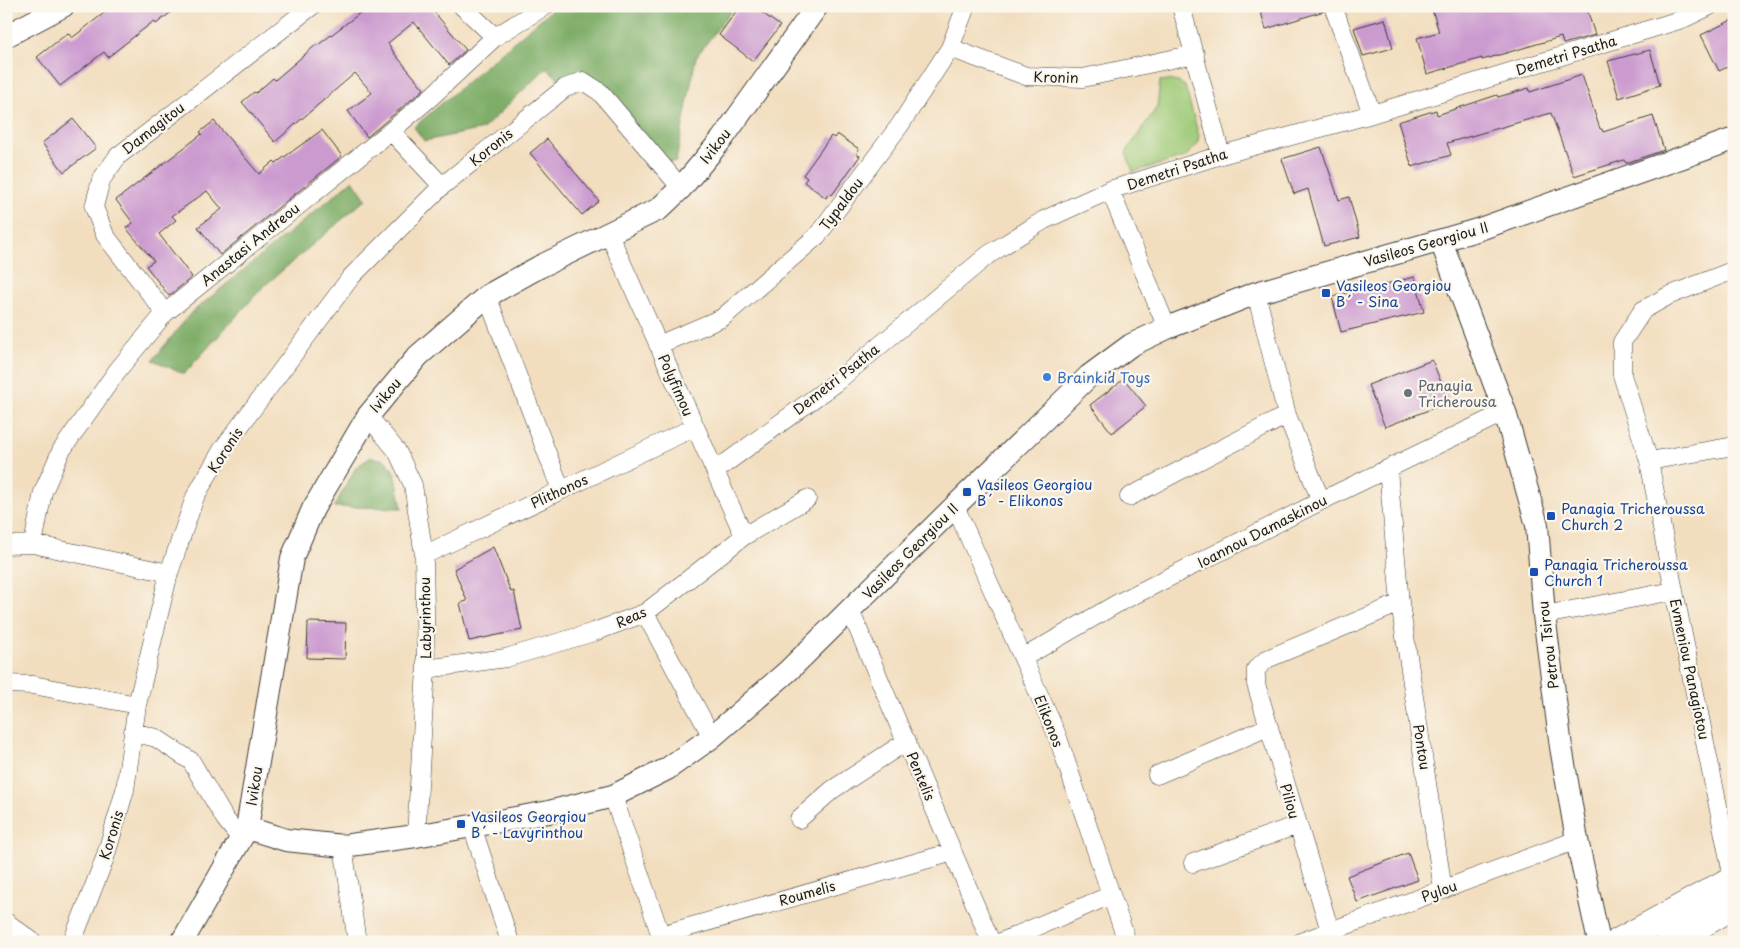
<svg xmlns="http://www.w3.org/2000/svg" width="1740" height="948" font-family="'Playpen Sans',sans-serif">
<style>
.green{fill:#9dc976;stroke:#5c7249}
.forest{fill:#7ead67;stroke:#4d6442}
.building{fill:#cb9acf}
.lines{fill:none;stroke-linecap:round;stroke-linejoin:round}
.minor-casing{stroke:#3c3934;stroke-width:19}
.tertiary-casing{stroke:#3c3934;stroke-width:24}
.primary-casing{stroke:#3c3934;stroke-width:29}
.minor{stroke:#fff;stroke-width:18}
.tertiary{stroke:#fff;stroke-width:22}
.primary{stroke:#fff;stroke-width:28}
.transit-dot{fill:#1a4fb4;stroke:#fbf7ec;stroke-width:2}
.shop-dot{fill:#3f7fe0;stroke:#fbf7ec;stroke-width:2}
.worship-dot{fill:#6b7280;stroke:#fbf7ec;stroke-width:2}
.labels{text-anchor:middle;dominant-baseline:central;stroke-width:4.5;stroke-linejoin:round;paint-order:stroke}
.street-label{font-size:14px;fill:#1c1c1c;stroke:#fbf7ec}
.transit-label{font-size:14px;fill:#164399;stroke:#fbf7ec;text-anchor:start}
.shop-label{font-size:14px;fill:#366cbe;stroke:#fbf7ec;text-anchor:start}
.worship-label{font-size:14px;fill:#5b616d;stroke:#fbf7ec;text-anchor:start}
</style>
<rect width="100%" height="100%" fill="#fbf7ec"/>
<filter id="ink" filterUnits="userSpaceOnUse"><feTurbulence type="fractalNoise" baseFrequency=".02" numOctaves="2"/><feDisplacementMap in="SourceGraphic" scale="10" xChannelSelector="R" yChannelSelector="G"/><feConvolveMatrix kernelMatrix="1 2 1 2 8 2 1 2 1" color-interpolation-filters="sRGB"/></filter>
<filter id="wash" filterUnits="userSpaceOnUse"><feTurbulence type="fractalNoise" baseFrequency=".0096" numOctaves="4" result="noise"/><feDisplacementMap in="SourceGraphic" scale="20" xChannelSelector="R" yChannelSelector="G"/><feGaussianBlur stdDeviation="1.12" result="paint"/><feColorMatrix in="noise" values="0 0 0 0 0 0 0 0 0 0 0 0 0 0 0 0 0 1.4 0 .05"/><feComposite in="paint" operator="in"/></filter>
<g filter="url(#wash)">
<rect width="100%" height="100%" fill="#f2debf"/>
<!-- green -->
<path class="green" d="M1168 80 1178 82 1185 86 1199 136 1197 145 1185 157 1133 172 1126 152 1157 107 1160 81Z"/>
<!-- forest -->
<path class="forest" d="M556 6H735L696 57 676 162H665L604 84 563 82 546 68 483 129 424 141 414 127Z
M353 180 366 199 263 287 184 374 153 360 190 314Z
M371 457 385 460 395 472 402 508 334 507 356 467Z"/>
<g id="blocks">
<!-- building -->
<path class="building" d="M113 6H179L156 24 154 21 108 57 104 52 60 86 37 57 68 33 72 38Z
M371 6H429L466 50 449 65 414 22 388 43 394 53 424 89 367 137 348 111 372 93 355 73 275 142 242 102 254 92 256 93 273 78 275 80 317 44 318 45 360 13 361 14Z
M740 6H753L780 26 753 61 719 35Z
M1259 6H1323L1324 11 1266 29Z
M1431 6H1586L1595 35 1563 44 1561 37 1482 60V58L1427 74 1417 38 1439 32Z
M1385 19 1393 48 1363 56 1354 28Z
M1734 19V64L1719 71 1701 35Z
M1650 50 1660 85 1619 98 1608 61Z
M1582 75 1600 129H1602L1603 132 1653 116 1664 150 1626 163 1624 160 1574 176 1551 113 1447 143 1451 155 1412 167 1398 122 1436 110 1437 115 1497 95 1498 97 1529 88 1530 92Z
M73 119 96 148 64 172 42 143Z
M214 121 259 174 274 161 276 163 322 130 342 156 220 255 198 227 222 209 207 191 172 216 176 220 159 234 192 277 169 296 146 266 154 261 126 228 133 223 116 200 202 134 200 132Z
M837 134 859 149 856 154 860 156 832 195 829 193 826 198 804 182 807 178 803 175 831 136 834 138Z
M547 139 599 201 582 215 530 153Z
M1321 147 1339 200 1349 197 1360 237 1324 246 1308 189 1294 194 1282 159Z
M1415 277 1424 312 1341 332 1332 297Z
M1432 360 1449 402 1385 427 1368 385Z
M1124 379 1146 406 1112 433 1090 405Z
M493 547 511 592 514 591 522 630 469 641 460 603 467 601 454 569Z
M308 622 346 623 345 659 307 658Z
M1408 853 1418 880 1357 902 1347 876Z"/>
</g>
</g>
<g filter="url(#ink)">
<use href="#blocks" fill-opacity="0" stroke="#3c3934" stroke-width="1"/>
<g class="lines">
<defs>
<path id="minor" d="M462 6 495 37
M1181 6 1221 155
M1333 6 1372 114
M950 48 1026 76 1083 78 1195 54
M391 131 442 186
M1110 190 1167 328
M609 234 744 536
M1256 293 1287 415 1321 501
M487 296 561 490
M165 313 105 235 94 207 101 180 118 156 312 6
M658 345 722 318 817 236 900 125 950 48 966 6
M368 416 397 451 413 485 424 555 426 669 416 836
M1649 461 1734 446
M1388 470 1400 603 1443 890
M715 471 835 383 988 255 1044 220 1110 190 1221 155 1372 114 1683 19 1710 6
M1129 497 1287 415
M955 506 1057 735 1127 942
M33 544 43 492 61 451 117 371 165 313 391 131 432 96 495 37 545 6
M6 545 33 544 169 573
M424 555 695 427
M850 610 991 942
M645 613 712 737
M1544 615 1674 591
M1023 658 1118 603 1321 501 1505 412
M426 669 506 658 594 632 645 613 744 536 807 499
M6 684 33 685 137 705
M133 732 156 738 191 761 225 819 241 839
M1157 775 1268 727
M613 796 663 942
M799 819 832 790 907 741
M472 826 510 942
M343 846 357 942
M1193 863 1297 825
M1733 879 1674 591 1649 461 1622 375V342L1643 310 1668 296 1734 270
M6 922 33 942
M1330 931 1256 684V669L1267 659 1400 603
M661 935 953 852
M72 942 105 858 125 790 137 705 169 573 195 497 222 450 351 277 442 186 565 88 583 81 600 92 681 188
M1001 942 1111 895
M1301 942 1577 840"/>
<path id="tertiary" d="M6 36 63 6
M1441 241 1505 412 1537 525 1544 615 1561 747 1577 840 1599 942
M247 828 286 840 343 846 416 836 549 812 613 796 667 769 712 737 788 671 955 506 1089 376 1131 345 1167 328 1256 293 1477 230 1734 139
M182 942 247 828 292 558 313 509 368 416 418 356 487 296 539 267 659 209 681 188 722 139 817 6"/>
<path id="primary" d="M1619 942 1734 879
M1670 942 1734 905"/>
</defs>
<!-- minor casing -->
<use href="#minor" class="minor-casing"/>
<!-- tertiary casing -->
<use href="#tertiary" class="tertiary-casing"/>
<!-- primary casing -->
<use href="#primary" class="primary-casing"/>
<!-- minor -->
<use href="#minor" class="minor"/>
<!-- tertiary -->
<use href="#tertiary" class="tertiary"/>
<!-- primary -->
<use href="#primary" class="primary"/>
</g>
</g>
<!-- markers -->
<g class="transit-dot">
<rect x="1321" y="288" width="10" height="10" rx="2.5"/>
<rect x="962" y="487" width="10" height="10" rx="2.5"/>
<rect x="1546" y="511" width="10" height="10" rx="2.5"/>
<rect x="1529" y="567" width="10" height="10" rx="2.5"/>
<rect x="456" y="819" width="10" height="10" rx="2.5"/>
</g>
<circle class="shop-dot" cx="1047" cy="377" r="5"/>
<circle class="worship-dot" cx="1408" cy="393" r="5"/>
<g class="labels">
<!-- street labels -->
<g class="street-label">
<text transform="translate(1566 55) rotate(-17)">Demetri Psatha</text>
<text transform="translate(1056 77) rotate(1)">Kronin</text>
<text transform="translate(153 128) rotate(-38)">Damagitou</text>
<text transform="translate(715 146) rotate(-52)">Ivikou</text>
<text transform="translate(491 147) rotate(-39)">Koronis</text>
<text transform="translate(1177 169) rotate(-18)">Demetri Psatha</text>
<text transform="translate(841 204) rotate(-53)">Typaldou</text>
<text transform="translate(250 244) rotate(-39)">Anastasi Andreou</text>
<text transform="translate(1426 244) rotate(-16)">Vasileos Georgiou II</text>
<text transform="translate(836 379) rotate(-38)">Demetri Psatha</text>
<text transform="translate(676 385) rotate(66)">Polyfimou</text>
<text transform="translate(385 395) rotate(-50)">Ivikou</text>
<text transform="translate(225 450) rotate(-57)">Koronis</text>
<text transform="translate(559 491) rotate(-25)">Plithonos</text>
<text transform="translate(1262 531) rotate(-27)">Ioannou Damaskinou</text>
<text transform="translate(910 551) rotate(-45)">Vasileos Georgiou II</text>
<text transform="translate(631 617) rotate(-24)">Reas</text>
<text transform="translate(425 618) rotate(-91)">Labyrinthou</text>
<text transform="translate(1548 645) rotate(-97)">Petrou Tsirou</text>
<text transform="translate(1690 669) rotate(78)">Evmeniou Panagiotou</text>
<text transform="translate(1049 721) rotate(68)">Elikonos</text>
<text transform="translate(1422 747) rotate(81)">Pontou</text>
<text transform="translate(921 776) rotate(67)">Pentelis</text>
<text transform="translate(254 786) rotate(-81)">Ivikou</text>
<text transform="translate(1290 801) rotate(74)">Piliou</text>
<text transform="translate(111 835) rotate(-73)">Koronis</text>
<text transform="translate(1439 891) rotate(-20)">Pylou</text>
<text transform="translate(807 893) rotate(-16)">Roumelis</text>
</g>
<!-- transit labels -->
<g class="transit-label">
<text x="1336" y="285">Vasileos Georgiou<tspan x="1336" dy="16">B´ - Sina</tspan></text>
<text x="977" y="484">Vasileos Georgiou<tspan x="977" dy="16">B´ - Elikonos</tspan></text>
<text x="1561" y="508">Panagia Tricheroussa<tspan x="1561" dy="16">Church 2</tspan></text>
<text x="1544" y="564">Panagia Tricheroussa<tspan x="1544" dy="16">Church 1</tspan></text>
<text x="471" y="816">Vasileos Georgiou<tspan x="471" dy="16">B´ - Lavyrinthou</tspan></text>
</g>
<!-- shop labels -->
<g class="shop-label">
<text x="1057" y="377">Brainkid Toys</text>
</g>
<!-- worship labels -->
<g class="worship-label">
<text x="1418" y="385">Panayia<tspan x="1418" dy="16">Tricherousa</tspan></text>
</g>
</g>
<!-- margin -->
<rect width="1740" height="948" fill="none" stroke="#fbf7ec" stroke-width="25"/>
</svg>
